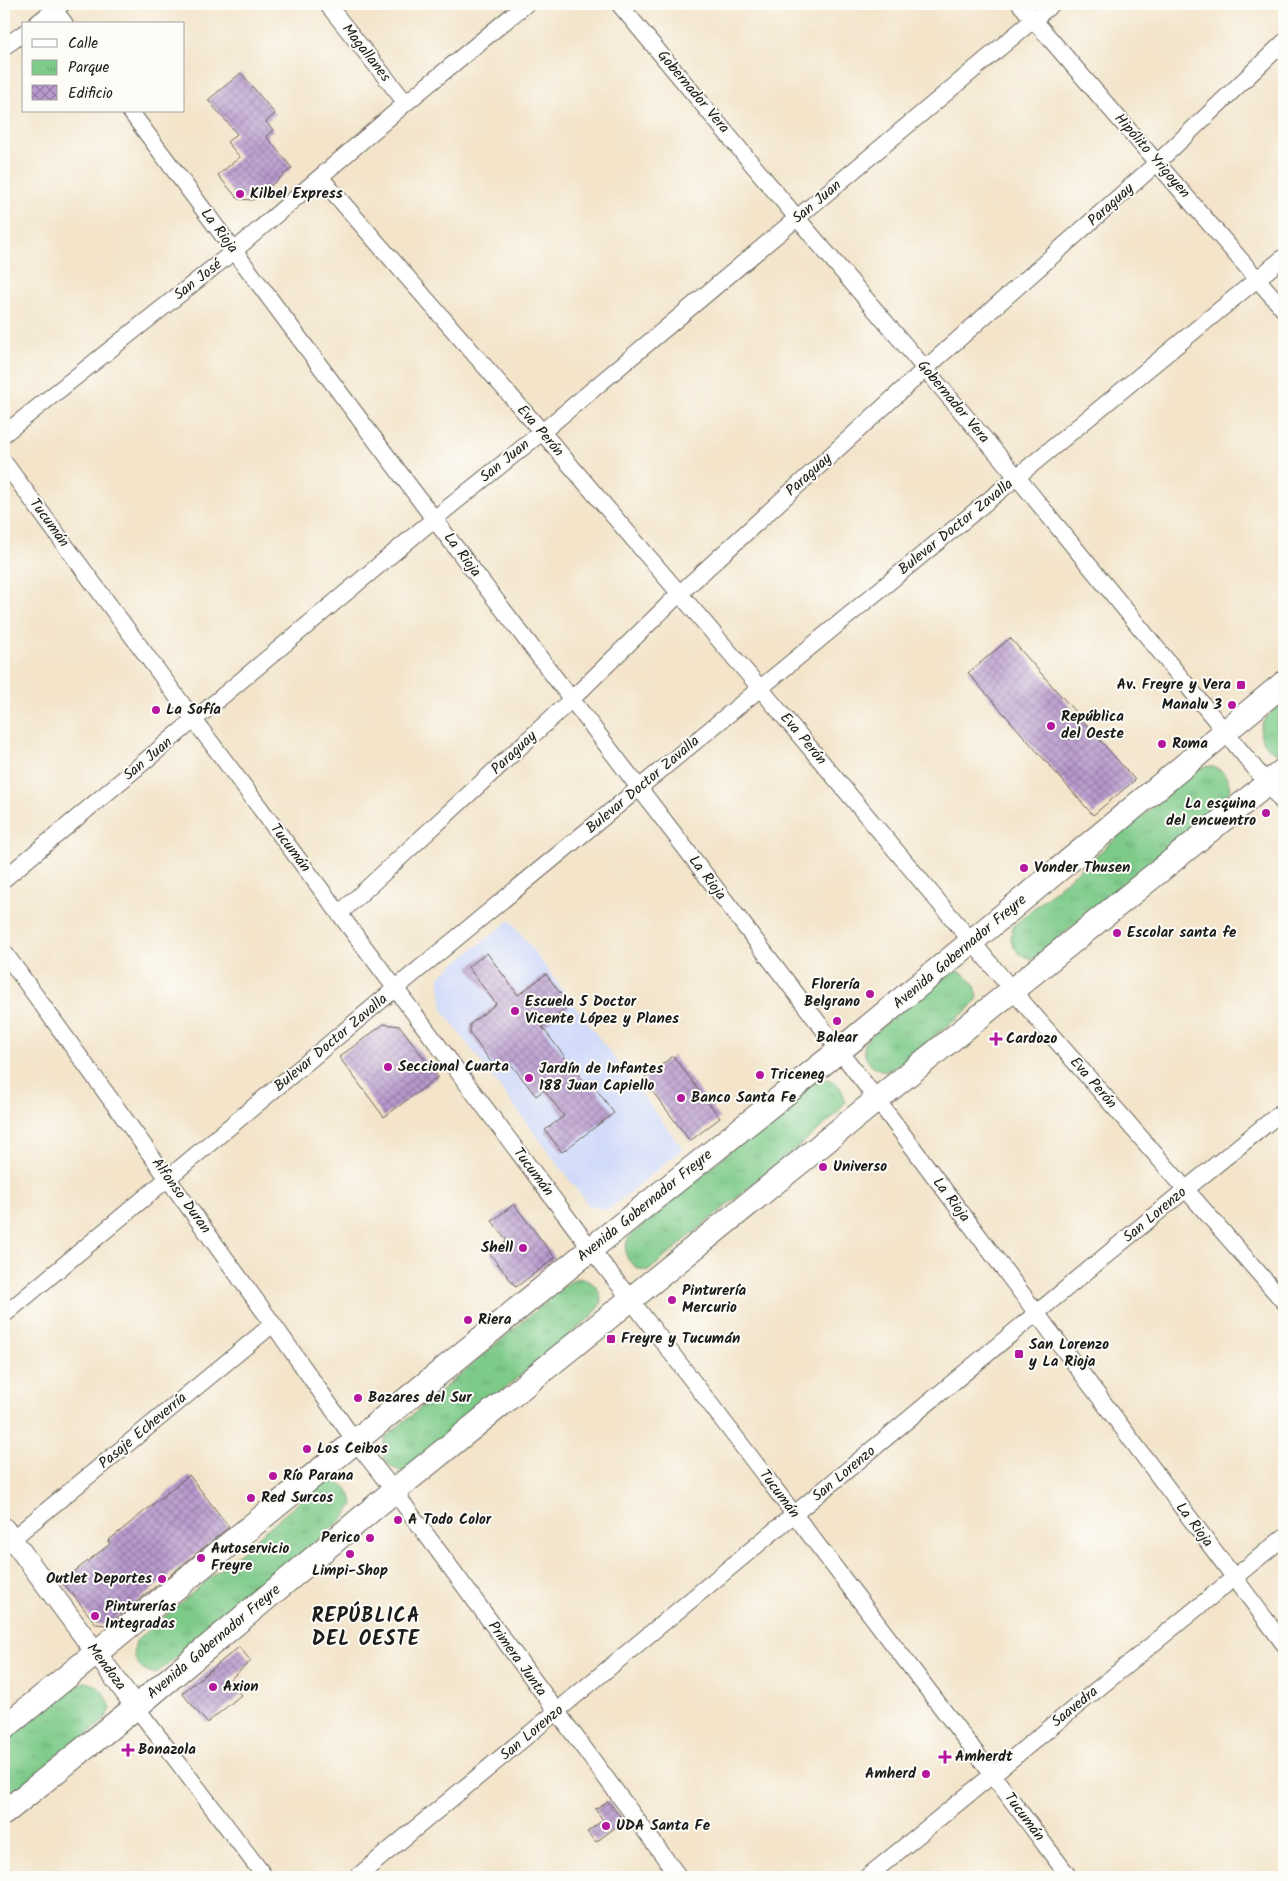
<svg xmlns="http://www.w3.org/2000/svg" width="1288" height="1881" font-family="Kalam,sans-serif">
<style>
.built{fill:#d0daf9}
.park{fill:url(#park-tufts);stroke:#4c7352}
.building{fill:url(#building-cross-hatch)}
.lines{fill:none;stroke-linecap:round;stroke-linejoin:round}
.minor-casing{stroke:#676259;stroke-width:18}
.tertiary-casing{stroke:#676259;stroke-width:22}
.secondary-casing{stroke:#676259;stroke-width:26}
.minor{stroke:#fff;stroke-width:16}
.tertiary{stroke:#fff;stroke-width:20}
.secondary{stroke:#fff;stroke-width:24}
.poi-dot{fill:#b5179e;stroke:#fdfcf7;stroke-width:2}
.labels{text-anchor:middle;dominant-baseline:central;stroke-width:4;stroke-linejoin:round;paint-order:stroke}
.street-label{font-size:15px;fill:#1c1c1c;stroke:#fdfcf7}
.poi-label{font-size:15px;font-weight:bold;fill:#1c1c1c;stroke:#fdfcf7;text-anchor:start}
.district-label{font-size:20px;font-weight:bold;letter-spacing:1px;fill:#1c1c1c;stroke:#fdfcf7}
</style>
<defs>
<pattern id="park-tufts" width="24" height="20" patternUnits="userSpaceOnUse" patternTransform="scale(1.25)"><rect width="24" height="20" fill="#7dca89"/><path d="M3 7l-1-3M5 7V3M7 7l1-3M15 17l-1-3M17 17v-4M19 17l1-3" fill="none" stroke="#6bad76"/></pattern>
<pattern id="building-cross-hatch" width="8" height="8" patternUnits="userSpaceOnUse" patternTransform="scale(1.25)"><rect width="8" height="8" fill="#b799cd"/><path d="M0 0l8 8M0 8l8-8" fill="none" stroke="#947ca6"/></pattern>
</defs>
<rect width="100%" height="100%" fill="#fdfcf7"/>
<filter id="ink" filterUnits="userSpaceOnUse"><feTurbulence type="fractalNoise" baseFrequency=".02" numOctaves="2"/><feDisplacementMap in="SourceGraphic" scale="10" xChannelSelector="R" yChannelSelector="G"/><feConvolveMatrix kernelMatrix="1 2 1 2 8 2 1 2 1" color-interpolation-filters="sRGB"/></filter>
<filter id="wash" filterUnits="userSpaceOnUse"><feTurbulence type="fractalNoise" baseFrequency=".0096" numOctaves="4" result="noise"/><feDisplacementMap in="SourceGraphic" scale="20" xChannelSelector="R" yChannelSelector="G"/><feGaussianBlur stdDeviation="1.12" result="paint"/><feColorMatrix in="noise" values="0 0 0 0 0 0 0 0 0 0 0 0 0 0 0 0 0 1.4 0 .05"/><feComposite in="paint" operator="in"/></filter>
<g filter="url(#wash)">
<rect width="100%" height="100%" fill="#f3e4ca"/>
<!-- built -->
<path class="built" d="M510 920 683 1149 608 1210 589 1206 443 1011 439 976Z"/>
<!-- park -->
<path class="park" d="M1284 702V752L1282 754C1273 752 1268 749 1263 741 1253 723 1273 712 1284 702Z
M1206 766C1221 767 1228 774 1230 790L1221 803 1033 959C1015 956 1006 941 1014 925L1195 771Z
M958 971C971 978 976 983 978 998L970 1008 896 1067 886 1072C870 1067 861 1058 865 1041L943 976Z
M820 1078C836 1079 843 1087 845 1102L835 1116 648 1271C629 1268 620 1254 629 1237L810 1083Z
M577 1278C593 1280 599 1287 602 1302L592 1316 404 1472C386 1468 377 1454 386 1437L567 1284Z
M329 1481C344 1482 351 1489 353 1505L344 1518 156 1674C138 1671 129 1656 137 1640L318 1486Z
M84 1682C99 1683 107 1695 111 1709L105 1720 4 1800V1743L73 1687Z"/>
<g id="blocks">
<!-- building -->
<path class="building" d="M241 73 275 114 266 122 273 130 266 136 292 168 253 200 238 199 218 175 240 157 227 142 237 134 208 100Z
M1010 638 1135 780 1093 815 968 673Z
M487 953 518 995 546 974 570 1006 542 1027 590 1090 594 1086 614 1113 562 1152 545 1130 564 1116 544 1090 536 1096 510 1063 498 1071 470 1034V1024L496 1004 468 967Z
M384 1024 400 1026 438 1077 384 1117 339 1057Z
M673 1056 720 1118 690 1141 643 1079Z
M514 1204 555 1258 516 1287 490 1254 507 1241 492 1221Z
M189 1475 229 1527 108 1625 96 1624 62 1581 110 1544 108 1541Z
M239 1647 251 1661 229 1680 241 1695 207 1723 182 1693Z
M608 1801 624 1821 596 1842 587 1832 603 1820 595 1809Z"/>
</g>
</g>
<g filter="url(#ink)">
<use href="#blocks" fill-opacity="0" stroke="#676259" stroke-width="1"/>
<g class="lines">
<defs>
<path id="minor" d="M50 4 65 24
M327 4 406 103
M619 4 797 218 1017 477 1284 804
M1020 4 1284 310
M36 24 62 4
M4 47 24 33
M130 111 434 519 878 1101 1284 1644
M320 177 542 432 760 688 1013 991 1284 1302
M4 434 234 251 406 103 526 4
M4 462 194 720 591 1249 631 1300 992 1774 1069 1877
M4 879 434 519 542 432 1052 4
M339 914 572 699 679 594 925 369 1158 162 1284 42
M4 952 273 1324 355 1441 394 1491 679 1877
M4 1315 396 988 1284 257
M12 1539 273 1324
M136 1707 265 1877
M357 1877 1186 1189 1284 1110
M867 1877 1284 1537"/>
<path id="tertiary" d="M4 1528 136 1707"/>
<path id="secondary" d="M4 1728 591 1249 855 1038 1284 683
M4 1813 136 1707 394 1491 1284 770"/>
</defs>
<!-- minor casing -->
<use href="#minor" class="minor-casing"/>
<!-- tertiary casing -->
<use href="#tertiary" class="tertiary-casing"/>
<!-- secondary casing -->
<use href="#secondary" class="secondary-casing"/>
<!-- minor -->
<use href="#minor" class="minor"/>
<!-- tertiary -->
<use href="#tertiary" class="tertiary"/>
<!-- secondary -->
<use href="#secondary" class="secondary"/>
</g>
</g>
<!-- markers -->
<g class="poi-dot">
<circle cx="240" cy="194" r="5"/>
<rect x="1236" y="680" width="10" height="10" rx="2.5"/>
<circle cx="1232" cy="705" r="5"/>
<circle cx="156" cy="710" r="5"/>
<circle cx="1051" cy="726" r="5"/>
<circle cx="1162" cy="744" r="5"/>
<circle cx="1266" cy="813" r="5"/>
<circle cx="1024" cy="868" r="5"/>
<circle cx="1117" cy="933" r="5"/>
<circle cx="870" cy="994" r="5"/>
<circle cx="515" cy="1011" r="5"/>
<circle cx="837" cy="1021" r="5"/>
<path d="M993.5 1031.5h5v5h5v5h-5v5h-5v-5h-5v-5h5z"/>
<circle cx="388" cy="1067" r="5"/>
<circle cx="760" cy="1075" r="5"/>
<circle cx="529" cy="1078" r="5"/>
<circle cx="681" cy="1098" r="5"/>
<circle cx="823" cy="1167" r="5"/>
<circle cx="523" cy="1248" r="5"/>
<circle cx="672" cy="1300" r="5"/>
<circle cx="468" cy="1320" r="5"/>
<rect x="606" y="1334" width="10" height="10" rx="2.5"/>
<rect x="1014" y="1349" width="10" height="10" rx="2.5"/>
<circle cx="358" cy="1398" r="5"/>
<circle cx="307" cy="1449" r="5"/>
<circle cx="273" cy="1476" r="5"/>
<circle cx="251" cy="1498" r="5"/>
<circle cx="398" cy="1520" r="5"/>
<circle cx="370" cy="1538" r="5"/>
<circle cx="350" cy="1554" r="5"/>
<circle cx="201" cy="1558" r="5"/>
<circle cx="162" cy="1579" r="5"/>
<circle cx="95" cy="1616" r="5"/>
<circle cx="213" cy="1687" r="5"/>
<path d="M125.5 1742.5h5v5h5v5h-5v5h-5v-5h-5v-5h5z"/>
<path d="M942.5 1749.5h5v5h5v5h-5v5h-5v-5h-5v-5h5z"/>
<circle cx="926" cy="1774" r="5"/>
<circle cx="606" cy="1826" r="5"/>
</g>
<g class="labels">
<!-- street labels -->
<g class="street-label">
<text transform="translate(366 53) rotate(52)">Magallanes</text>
<text transform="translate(693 92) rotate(50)">Gobernador Vera</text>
<text transform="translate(1152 156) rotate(49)">Hipólito Yrigoyen</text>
<text transform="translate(817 202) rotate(-40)">San Juan</text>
<text transform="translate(1111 205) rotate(-42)">Paraguay</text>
<text transform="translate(219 231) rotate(53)">La Rioja</text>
<text transform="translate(198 280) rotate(-38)">San José</text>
<text transform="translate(953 402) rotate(50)">Gobernador Vera</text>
<text transform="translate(540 431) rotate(49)">Eva Perón</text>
<text transform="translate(505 461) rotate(-39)">San Juan</text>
<text transform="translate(809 475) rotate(-42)">Paraguay</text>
<text transform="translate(49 523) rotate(54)">Tucumán</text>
<text transform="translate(956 527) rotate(-39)">Bulevar Doctor Zavalla</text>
<text transform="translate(462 555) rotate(53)">La Rioja</text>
<text transform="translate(803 739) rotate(50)">Eva Perón</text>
<text transform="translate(514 753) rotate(-43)">Paraguay</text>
<text transform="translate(148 759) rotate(-40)">San Juan</text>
<text transform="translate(643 785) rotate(-40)">Bulevar Doctor Zavalla</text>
<text transform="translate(290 848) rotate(53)">Tucumán</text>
<text transform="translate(707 878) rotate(53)">La Rioja</text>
<text transform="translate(960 952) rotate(-40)">Avenida Gobernador Freyre</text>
<text transform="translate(331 1043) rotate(-40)">Bulevar Doctor Zavalla</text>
<text transform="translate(1093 1083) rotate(49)">Eva Perón</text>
<text transform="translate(533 1172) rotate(53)">Tucumán</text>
<text transform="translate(181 1196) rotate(54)">Alfonso Duran</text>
<text transform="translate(951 1200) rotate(53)">La Rioja</text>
<text transform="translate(645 1206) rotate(-39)">Avenida Gobernador Freyre</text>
<text transform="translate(1155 1215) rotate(-40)">San Lorenzo</text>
<text transform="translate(143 1431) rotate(-40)">Pasaje Echeverría</text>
<text transform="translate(844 1474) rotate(-40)">San Lorenzo</text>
<text transform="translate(779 1494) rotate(53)">Tucumán</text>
<text transform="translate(1194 1525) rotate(53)">La Rioja</text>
<text transform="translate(214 1642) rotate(-40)">Avenida Gobernador Freyre</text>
<text transform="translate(517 1659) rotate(54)">Primera Junta</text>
<text transform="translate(106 1667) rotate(53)">Mendoza</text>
<text transform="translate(1075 1707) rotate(-39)">Saavedra</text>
<text transform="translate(532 1733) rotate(-40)">San Lorenzo</text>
<text transform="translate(1024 1817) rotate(53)">Tucumán</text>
</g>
<!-- poi labels -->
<g class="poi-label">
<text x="250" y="194">Kilbel Express</text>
<text x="1231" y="685" text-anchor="end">Av. Freyre y Vera</text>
<text x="1222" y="705" text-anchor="end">Manalu 3</text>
<text x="166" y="710">La Sofía</text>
<text x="1061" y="717">República<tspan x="1061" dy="17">del Oeste</tspan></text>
<text x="1172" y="744">Roma</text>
<text x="1256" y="804" text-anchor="end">La esquina<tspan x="1256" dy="17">del encuentro</tspan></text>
<text x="1034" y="868">Vonder Thusen</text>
<text x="1127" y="933">Escolar santa fe</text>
<text x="860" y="985" text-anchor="end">Florería<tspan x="860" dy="17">Belgrano</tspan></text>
<text x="525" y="1002">Escuela 5 Doctor<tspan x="525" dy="17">Vicente López y Planes</tspan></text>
<text x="837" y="1038" text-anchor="middle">Balear</text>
<text x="1006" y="1039">Cardozo</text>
<text x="398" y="1067">Seccional Cuarta</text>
<text x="539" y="1069">Jardín de Infantes<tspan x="539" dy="17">188 Juan Capiello</tspan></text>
<text x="770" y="1075">Triceneg</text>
<text x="691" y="1098">Banco Santa Fe</text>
<text x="833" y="1167">Universo</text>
<text x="513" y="1248" text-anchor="end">Shell</text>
<text x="682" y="1291">Pinturería<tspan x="682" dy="17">Mercurio</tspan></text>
<text x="478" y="1320">Riera</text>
<text x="621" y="1339">Freyre y Tucumán</text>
<text x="1029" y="1345">San Lorenzo<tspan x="1029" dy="17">y La Rioja</tspan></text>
<text x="368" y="1398">Bazares del Sur</text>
<text x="317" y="1449">Los Ceibos</text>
<text x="283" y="1476">Río Parana</text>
<text x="261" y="1498">Red Surcos</text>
<text x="408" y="1520">A Todo Color</text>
<text x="360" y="1538" text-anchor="end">Perico</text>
<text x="211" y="1549">Autoservicio<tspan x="211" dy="17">Freyre</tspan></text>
<text x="350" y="1571" text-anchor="middle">Limpi-Shop</text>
<text x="152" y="1579" text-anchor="end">Outlet Deportes</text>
<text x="105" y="1607">Pinturerías<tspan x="105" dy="17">Integradas</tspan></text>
<text x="223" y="1687">Axion</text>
<text x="138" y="1750">Bonazola</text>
<text x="955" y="1757">Amherdt</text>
<text x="916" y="1774" text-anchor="end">Amherd</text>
<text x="616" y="1826">UDA Santa Fe</text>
</g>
<!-- district labels -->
<g class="district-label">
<text x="366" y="1617">REPÚBLICA<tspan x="366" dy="23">DEL OESTE</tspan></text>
</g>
</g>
<!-- margin -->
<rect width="1288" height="1881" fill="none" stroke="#fdfcf7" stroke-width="20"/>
<!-- legend -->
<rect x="22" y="22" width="162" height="90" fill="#fdfcf7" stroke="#a3a29f"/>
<rect x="32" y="39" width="25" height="8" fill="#ffffff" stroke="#a3a29f"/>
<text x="68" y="48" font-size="15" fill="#1c1c1c">Calle</text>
<rect x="32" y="60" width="25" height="15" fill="url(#park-tufts)" stroke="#a3a29f"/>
<text x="68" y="72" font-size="15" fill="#1c1c1c">Parque</text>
<rect x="32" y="85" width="25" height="15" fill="url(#building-cross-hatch)" stroke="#a3a29f"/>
<text x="68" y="98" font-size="15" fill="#1c1c1c">Edificio</text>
</svg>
